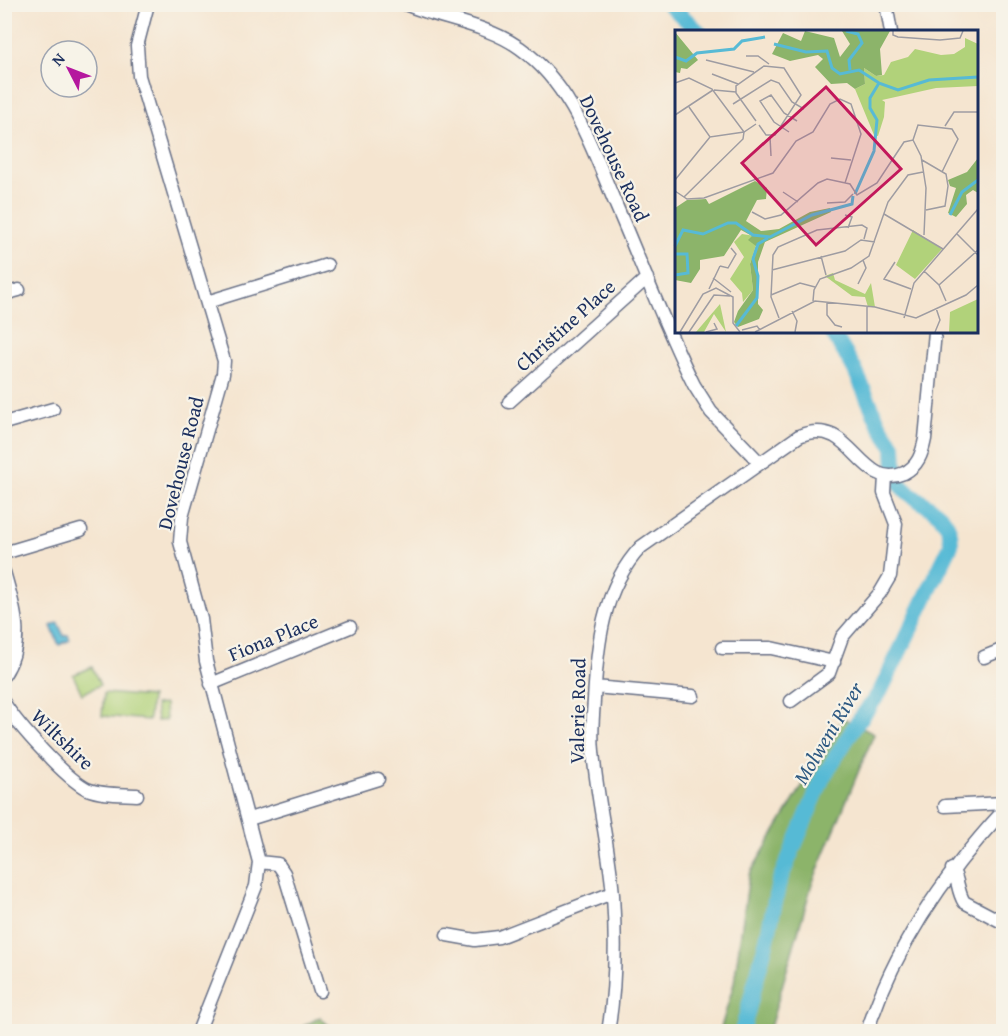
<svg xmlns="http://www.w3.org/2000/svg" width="1008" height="1036" font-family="'Gentium Book Plus',serif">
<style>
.green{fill:#b1d27a;stroke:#66806c;stroke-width:1.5}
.forest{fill:#8cb46a;stroke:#547264;stroke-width:1.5}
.water{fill:#57bad5;stroke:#39749a;stroke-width:1.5}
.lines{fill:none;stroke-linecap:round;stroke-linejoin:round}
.river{stroke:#57bad5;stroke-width:16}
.minor-casing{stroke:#676f86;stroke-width:15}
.minor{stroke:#fff;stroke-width:12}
.labels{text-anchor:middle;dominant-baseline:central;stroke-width:4.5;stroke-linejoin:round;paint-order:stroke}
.street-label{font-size:20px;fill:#1b2f5e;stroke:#f7f3e8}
.water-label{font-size:21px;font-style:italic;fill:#2d5982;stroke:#f7f3e8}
.inset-river{fill:none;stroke:#57bad5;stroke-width:3}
.inset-road{fill:none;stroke:#9e9ca2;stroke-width:1.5}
.view{fill:#c2185b;fill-opacity:0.15;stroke:#c2185b;stroke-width:3}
.inset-edge{fill:none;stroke:#1b2f5e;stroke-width:3}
</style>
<rect width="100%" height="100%" fill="#f7f3e8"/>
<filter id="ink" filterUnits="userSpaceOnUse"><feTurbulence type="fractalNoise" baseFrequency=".0167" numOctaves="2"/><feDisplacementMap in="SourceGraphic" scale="12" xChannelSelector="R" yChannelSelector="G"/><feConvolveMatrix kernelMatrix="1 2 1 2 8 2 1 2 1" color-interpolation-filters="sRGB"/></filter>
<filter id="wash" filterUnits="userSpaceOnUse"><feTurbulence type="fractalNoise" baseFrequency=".008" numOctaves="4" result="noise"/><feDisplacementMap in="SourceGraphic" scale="24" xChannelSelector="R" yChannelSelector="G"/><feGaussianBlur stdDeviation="1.35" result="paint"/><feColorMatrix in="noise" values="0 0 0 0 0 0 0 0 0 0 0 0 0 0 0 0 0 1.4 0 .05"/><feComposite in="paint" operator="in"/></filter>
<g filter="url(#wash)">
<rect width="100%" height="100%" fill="#f5e5d0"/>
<!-- green -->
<path class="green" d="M92 667 100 685 82 694 73 675Z
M104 693 151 697 149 720 102 716Z
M165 704 166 720 157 721 155 705Z"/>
<!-- forest -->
<path class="forest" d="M843 718 874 734 812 884 769 1031H720L734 983 749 875Z
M320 1017 334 1031H295Z"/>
<!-- water -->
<path class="water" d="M58 623 64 636 68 635 70 640 59 645 51 626Z"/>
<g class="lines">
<!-- river -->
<path class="river" d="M669 4 699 32
M832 332 854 368 880 426 894 447 895 467
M742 1032 767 939 779 882 823 777 855 726 880 692 951 545C952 510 922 508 901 486"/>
</g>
</g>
<g filter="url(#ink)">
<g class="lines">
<defs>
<path id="minor" d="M148 4 137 46 139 76 224 361 223 374 182 517 180 542 201 619 206 661 259 862 256 886 198 1032
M405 4C443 20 486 24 520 48 572 85 592 149 616 205 642 265 665 327 694 385L711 412 760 463
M886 4 891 32
M4 294 19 290
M207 302 327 265
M509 402 647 278
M4 423 53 409
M4 553 81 530
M4 572C14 607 26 641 4 675
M722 648H771L834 662
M984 657 1004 649
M211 684 350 627
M595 687 693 696
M791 701 829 673 842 637 880 593 890 576 896 524 884 493 885 476
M4 703C17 724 65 778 87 789 102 795 122 794 137 795
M945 806 1004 803
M249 819 378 779
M259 862 278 864 284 873 320 991
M952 869C959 880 957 891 964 902L1004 923
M447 935 475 940 499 937 612 893
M608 1032C616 986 616 941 613 895 609 847 597 799 593 751 591 734 593 717 594 700 597 647 602 588 641 547L799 436C811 431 822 430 834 436 858 449 872 487 904 473 918 466 922 454 925 439L935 332
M867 1032C894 947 944 875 1004 810"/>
</defs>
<!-- minor casing -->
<use href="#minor" class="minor-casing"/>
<!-- minor -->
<use href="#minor" class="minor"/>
</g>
</g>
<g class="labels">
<!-- street labels -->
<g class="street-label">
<text transform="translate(615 158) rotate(65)">Dovehouse Road</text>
<text transform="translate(565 325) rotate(-42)">Christine Place</text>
<text transform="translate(180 463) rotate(-76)">Dovehouse Road</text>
<text transform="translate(273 637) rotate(-22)">Fiona Place</text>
<text transform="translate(577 711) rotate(-89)">Valerie Road</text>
<text transform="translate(63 739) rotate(44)">Wiltshire</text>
</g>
<!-- water labels -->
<g class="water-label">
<text transform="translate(828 733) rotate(-59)">Molweni River</text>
</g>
</g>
<!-- overview -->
<g transform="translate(675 30)">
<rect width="303" height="303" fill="#f5e5d0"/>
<path d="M290 8 303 14V56L261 58 207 70 210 72 209 87 203 106 199 105 180 59 190 54 189 38 201 46 209 45 216 32 233 27 240 19 266 25 279 24 290 17ZM238 200 267 219 240 249 221 235ZM67 204 80 206 81 215 75 234 78 260 68 272 67 263 55 249 69 227 59 212ZM158 243 160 250 190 264 196 253 200 277H193L190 267 177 266 150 246ZM303 269V302H274L275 282ZM45 274 51 302 39 284 29 302H21Z" fill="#b1d27a"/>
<path d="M130 1 159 8 165 27 175 14 167 1H215L205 19 207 45 201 46 189 38 190 54 180 59 172 53 156 54 140 37 148 29 143 25 115 31 97 24 108 3 126 11ZM0 2 23 30 12 39 6 38 5 43 0 42ZM303 128V163L298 160 291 165 292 174 281 187 273 183 281 158 275 156 273 150 292 142ZM80 151 92 158 91 169 82 170 71 191 86 201 104 199 135 182 155 178 156 182 90 212 83 232V274L88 280 84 289 63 297 59 292 63 281 78 260 75 234 81 216 73 210 77 206 66 200 49 226 25 230V239L16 253 0 250V178L12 170 31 169 34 174Z" fill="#8cb46a"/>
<path class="inset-river" d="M171 1 183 4 187 13 174 30 175 40M99 14 131 22 152 21 157 38 165 44 184 40 204 53M0 27 11 31 22 23 59 19 67 11 90 7M180 164 199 121 202 90 195 78V68L204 53 223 60 254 50 303 47M275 185 287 162 303 150M0 216 8 200 28 204 53 193H61L78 205 95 207 137 185 177 174 178 166M0 224H12L13 243 0 245M61 296 82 268 83 246 78 229 83 214 93 208"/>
<path class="inset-road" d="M218 1V5L223 7 265 10 285 8 288 1M71 26H83L94 34M31 30 79 42M37 44 63 54M0 53 14 48 37 59 69 102M39 60 61 62M58 74 96 50 104 53 117 72 129 79M14 77 35 107 69 102 81 94M0 85 38 60M81 91 61 63V56L89 36 109 38 126 65 100 105H91L84 95M270 96 279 82H303M114 102 99 92 85 71 96 65 109 83 122 91M95 107 96 126M238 110 243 95 277 99 283 109 267 142M156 128 176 130M247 130 271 144 273 156 270 176 251 180M0 150 35 107M0 161 12 169 29 168 98 143 121 111 138 102 155 74 165 69 176 74 186 104 170 153M108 162 123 172M9 167 68 109 69 102M152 173 170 172 178 164M77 182 90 189 106 185 143 153 152 149 175 154 182 165 202 153 229 112 238 110 246 126 251 158 249 205M209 184 268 219M170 185 177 187 173 198M282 204 303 225M146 226 151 245M220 232 209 249 236 259M45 236 53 238 61 224 56 218M97 240 170 221 186 210 200 212M249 241 264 255 271 271M38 248 56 262M183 254 191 238 188 230M264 255 303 220M34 259 45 236M96 265 125 253 140 257M138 271 139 260 145 249 176 238 194 226 213 172 233 145 248 142M152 272V285L160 295 167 297M192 277V302M117 281 122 291 120 302M104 288 96 267 98 225 103 217 142 200 187 195 192 198 189 209M229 288 239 253 303 179M67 300 82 296 85 300M5 302 28 264 41 258 58 267V293L65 302M14 302 39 265 55 266M31 302 42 299 39 293M80 302 140 271 200 277 241 288 291 265 303 255M260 302 265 290 261 278"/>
<path class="view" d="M151 57 226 139 141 215 67 133Z"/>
<rect width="303" height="303" class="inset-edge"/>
</g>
<!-- margin -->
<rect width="1008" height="1036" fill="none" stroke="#f7f3e8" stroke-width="24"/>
<!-- north arrow -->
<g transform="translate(69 69) rotate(312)"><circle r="28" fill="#f7f3e8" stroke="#9fa5b1" stroke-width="1.5"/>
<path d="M0-4.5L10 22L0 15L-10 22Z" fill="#b5179e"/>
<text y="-9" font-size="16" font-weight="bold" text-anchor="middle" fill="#1b2f5e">N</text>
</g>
</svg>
